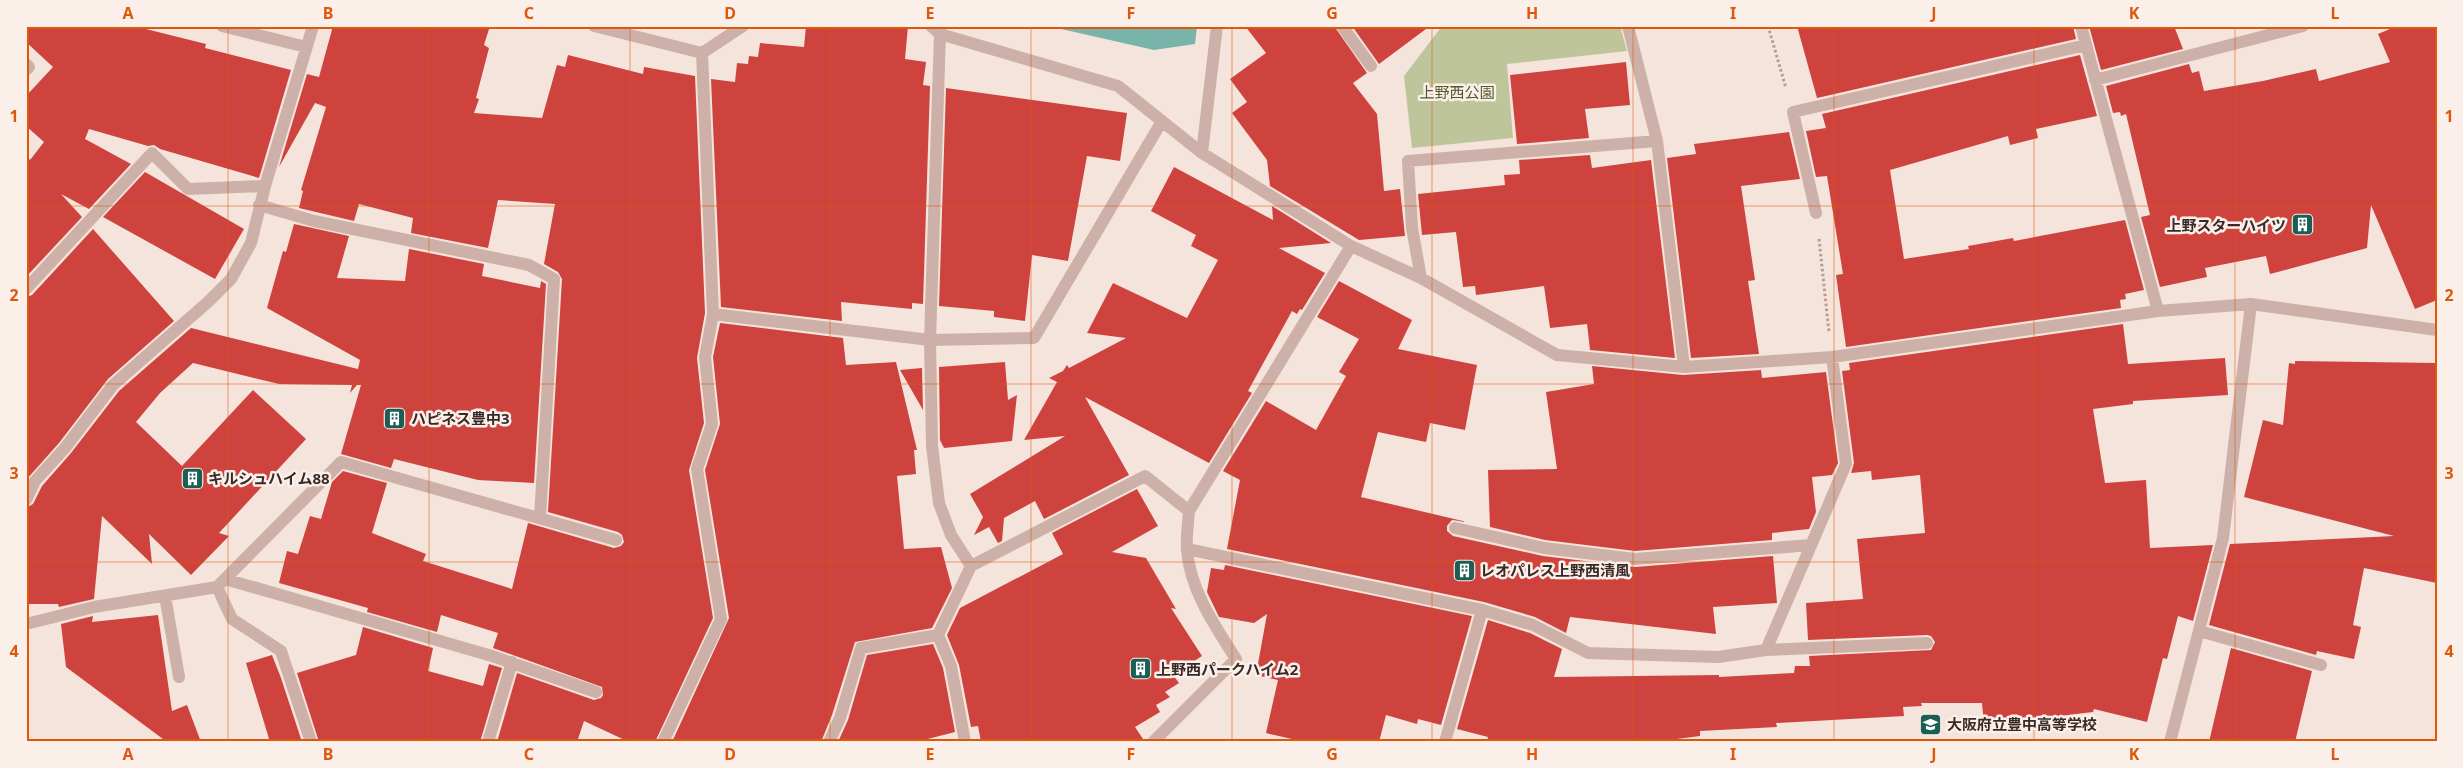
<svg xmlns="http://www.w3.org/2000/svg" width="2463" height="768" font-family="'Noto Sans','Noto Sans JP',sans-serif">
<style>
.green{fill:#bfc59b}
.water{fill:#79b4aa}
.building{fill:#cf433f}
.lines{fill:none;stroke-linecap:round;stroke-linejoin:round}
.path{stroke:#b99a91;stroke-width:3;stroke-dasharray:2.5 2.5;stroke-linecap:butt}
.minor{stroke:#cdb0a7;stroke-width:12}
.grid{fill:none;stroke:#df570d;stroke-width:1;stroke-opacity:0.55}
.labels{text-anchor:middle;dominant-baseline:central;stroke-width:5;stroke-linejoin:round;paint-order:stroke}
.park-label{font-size:15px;fill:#525a2a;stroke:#fbefe9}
.poi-label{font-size:15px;font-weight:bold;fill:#392a28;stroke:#fbefe9;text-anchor:start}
.neatline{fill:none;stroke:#df570d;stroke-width:2}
.grid-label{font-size:16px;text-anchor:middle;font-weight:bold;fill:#df570d}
</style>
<rect width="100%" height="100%" fill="#f4e4dc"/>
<!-- green -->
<path class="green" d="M1442 26H1620L1627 51 1507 64 1513 138 1412 148 1404 76Z"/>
<!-- water -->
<path class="water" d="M1048 26H1197L1195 44 1154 50Z"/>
<!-- building -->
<path class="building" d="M26 26H134L206 44 205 48 291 70 259 178 160 149 154 145 148 146 89 129 85 139 131 164 89 209 61 194 82 217 26 277V155L30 160 44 142 26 126V96L53 67 26 42Z
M333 26H490L484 45 489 48 476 98 479 99 474 113 542 118 557 65 565 67 568 55 643 74 644 67 695 76 705 313 697 358 704 423 689 470 713 618 655 742H629L584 721 577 742H497L517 673 594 700 601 698 603 695 602 687 493 648 498 633 441 615 437 632 367 612 368 608 279 583 287 551 298 554 310 516 321 519 332 482 343 471 387 483 372 533 426 554 423 561 512 589 528 523 614 548 621 546 624 542 622 535 618 532 548 512 562 279 558 272 544 264 555 204 498 200 488 248 411 233 413 218 359 204 354 221 299 208 303 191 301 190 326 107 315 103 279 167 307 74 319 77Z
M806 26H908L905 59 926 62 923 85 930 86 923 304 912 303V309L841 302 842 321 721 307 711 79 735 82 737 63 748 64 749 56 758 57 760 43 804 47Z
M1245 26H1334L1367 73 1353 83 1377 114 1384 191 1400 189 1405 236 1359 240 1270 186 1267 160 1232 113 1247 102 1230 79 1266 53Z
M1352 26H1430L1379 64Z
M1797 26H2073L2076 39 1817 98Z
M2089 26H2174L2183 49 2101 70Z
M2397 26H2437V300L2415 309 2371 205 2367 248 2270 274 2266 256 2205 268 2207 277 2160 287 2141 217 2150 215 2126 114 2121 116 2120 112 2113 113 2106 86 2189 64 2192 73 2199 71 2204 91 2263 81 2316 69 2319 81 2390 62 2378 34Z
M2080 55 2097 116 2036 129 2038 138 2010 145 2008 136 1890 170 1904 259 1969 249 1968 246 2013 238 2014 241 2125 220 2144 290 2125 294 2126 299 2120 300 2121 308 1846 347 1836 275 1843 274 1827 176 1816 177 1806 131 1826 128 1822 114Z
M1626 62 1630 105 1585 109 1589 138 1517 144 1510 75Z
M946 88 1127 113 1120 161 1087 156 1068 261 1032 255 1025 321 994 317V311L939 306Z
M1789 132 1800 179 1741 186 1755 280 1748 281 1759 354 1691 358 1667 158 1696 154 1694 144Z
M1590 155 1592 168 1651 160 1675 358 1590 350 1587 324 1550 328 1544 286 1476 295 1475 286 1463 287 1456 232 1422 235 1418 194 1505 185 1504 175 1520 174 1519 160Z
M1174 167 1273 220 1272 206 1331 243 1279 248 1325 273 1302 310 1300 309 1297 314 1292 311 1248 391 1252 393 1209 463 1085 397 1129 475 1044 519 1035 501 1004 518 1002 541 998 543 989 527 974 535 983 517 970 494 1065 436 1024 440 1057 382 1049 378 1063 371 1067 365 1069 368 1126 338 1087 333 1113 283 1187 318 1218 260 1191 246 1196 235 1151 211Z
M145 172 244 229 215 279 103 217Z
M294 224 349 236 337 278 405 281 409 249 484 264 482 276 540 288 541 281 546 284 534 483 478 480 394 459 391 468 341 454 361 385H357L350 393 352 385 279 384 193 363 160 393 136 422 182 466 253 390 306 439 219 533 229 536 191 575 149 534 152 564 102 516 94 599 59 607 58 604H29L26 508 33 504 42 486 71 453 119 391 191 328 358 369 360 360 267 308 283 251 286 252Z
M93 229 174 321 108 379 59 443 26 480V297L32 295Z
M1339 281 1412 320 1398 349 1477 365 1465 430 1430 423 1426 442 1378 432 1361 497 1467 522 1452 520 1447 526V531L1453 536 1543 556 1635 567 1773 556 1777 603 1713 607 1716 634 1570 617 1566 633 1535 617 1484 602 1227 549 1240 480 1223 471 1266 401 1316 430 1346 376 1339 372 1359 339 1317 317Z
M720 323 843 338 846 365 896 362 917 450H914L916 474 897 476 904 549 941 547 952 588 932 628 855 642 832 715 821 742H672L729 618 705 470 720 424 713 357Z
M2123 324 2128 364 2225 358 2228 395 2133 401V404L2093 409 2105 483 2146 480 2150 548 2213 545 2193 621 2178 616 2167 659 2163 658 2147 722 2094 709 2093 712 1984 725 1982 703H1921L1922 706 1903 707 1904 716 1776 723 1777 727 1700 731V736L1654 742H1487L1488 737 1457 729 1488 620 1530 633 1562 649 1554 677 1719 675V677L1794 673 1795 666H1810L1809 656 1931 650 1935 642 1931 636 1927 635 1808 640 1806 603 1863 599 1857 539 1925 533 1920 475 1872 480 1871 471 1851 473 1854 463 1842 371 1850 370 1849 363Z
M2295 361 2437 363V583L2364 568 2353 625 2361 627 2354 659 2317 651 2316 655 2209 625 2230 544 2394 536 2244 497 2263 420 2283 425 2289 363 2295 364Z
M1005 362 1008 400 1017 395 1012 441 944 448 940 440 939 367Z
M1592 366 1683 375 1761 370 1762 378 1826 372 1838 463 1832 475 1812 477 1816 512 1809 529 1772 533V540L1635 551 1545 540 1490 527 1488 470 1557 469 1546 392 1594 384Z
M922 368 923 410 900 370Z
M1137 489 1158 526 1112 552 1146 558 1176 609 1171 608 1202 656 1173 675 1179 683 1165 692 1170 697 1156 705 1160 712 1135 727 1145 742H981L978 726 971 727 959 665 947 635 960 608 1063 554 1052 533Z
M1225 565 1472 616 1441 725 1418 719 1417 724 1386 715 1379 742H1305L1266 733 1278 680 1256 675 1267 614 1254 623 1219 617 1207 592 1211 568 1224 570Z
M158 615 172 711 187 705 201 742H167L66 667 61 624 93 616 92 622Z
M363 627 433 648 428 671 483 686 489 664 502 668 480 742H319L297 673 356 655Z
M933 644 943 668 955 732 916 742H838L848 720 867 655Z
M2231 648 2312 671 2295 742H2209Z
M272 655 281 678 302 742H270L246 663Z"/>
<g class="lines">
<!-- path -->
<path class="path" d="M1768 26 1786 88
M1819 239 1829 332"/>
<!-- minor -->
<path class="minor" d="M222 26 306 47
M594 26 702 53 743 26
M931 26 940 34 1118 86 1202 153 1351 246 1421 278 1557 355 1684 367 1657 141 1408 161 1412 228 1421 278
M1342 26 1371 66
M1628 26 1657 141
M2081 26 2158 311
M940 34 930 340 1034 338 1162 121
M702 53 713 314 930 340 932 446 939 503 951 535 971 566 1145 476 1189 511C1188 524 1186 537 1187 550 1190 590 1215 626 1236 659L1153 742
M26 64 29 67 26 70
M2095 80 2303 26
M1202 153 1217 26
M259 205 314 221 529 265 554 279 540 518
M1816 213 1793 112 2086 45
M26 289 152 153 188 189 265 186
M1684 367 1832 357 2158 311 2251 304 2437 330
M26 500 35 481 65 448 113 385 208 302 231 279 251 243 265 186 313 26
M1189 511 1351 246
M1455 528 1544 548 1635 559 1811 545
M1187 549 1482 610 1533 625 1588 653 1718 657 1766 650 1927 643
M225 579 492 656 596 692
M217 587 232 619 281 651 311 742
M165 596 179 677
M26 624 94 607 217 587 341 462 616 540
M2199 631 2321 665
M1766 650 1846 464 1832 357
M488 742 512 662
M663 742 721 619 697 469 712 424 705 357 713 314
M829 742 840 718 861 648 938 635
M965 742 951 666 938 635 971 566
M1445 742 1482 610
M2170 742 2223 538 2251 304"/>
</g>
<!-- grid -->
<path class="grid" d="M228 26V742M429 26V742M630 26V742M830 26V742M1031 26V742M1232 26V742M1432 26V742M1633 26V742M1834 26V742M2034 26V742M2235 26V742M26 206H2437M26 384H2437M26 562H2437"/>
<!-- icons -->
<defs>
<symbol id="building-square" viewBox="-11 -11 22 22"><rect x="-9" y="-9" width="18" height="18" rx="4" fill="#1a5e54" stroke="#fbefe9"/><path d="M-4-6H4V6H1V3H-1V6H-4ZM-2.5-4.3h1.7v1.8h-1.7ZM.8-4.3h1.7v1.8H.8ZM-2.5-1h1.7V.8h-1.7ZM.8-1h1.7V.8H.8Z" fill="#fff"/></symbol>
<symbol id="school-square" viewBox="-11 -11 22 22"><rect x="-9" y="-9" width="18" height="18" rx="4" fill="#1a5e54" stroke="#fbefe9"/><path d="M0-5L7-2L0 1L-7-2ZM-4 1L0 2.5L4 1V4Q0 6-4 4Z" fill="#fff"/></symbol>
</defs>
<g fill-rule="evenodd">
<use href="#building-square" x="2290" y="212" width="25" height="25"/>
<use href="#building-square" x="382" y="406" width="25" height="25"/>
<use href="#building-square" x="180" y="466" width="25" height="25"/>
<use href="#building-square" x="1452" y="558" width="25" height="25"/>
<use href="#building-square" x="1128" y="656" width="25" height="25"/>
<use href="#school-square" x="1918" y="712" width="25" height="25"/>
</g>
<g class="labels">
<!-- park labels -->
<g class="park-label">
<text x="1457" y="92">上野西公園</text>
</g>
<!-- poi labels -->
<g class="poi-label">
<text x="2286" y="225" text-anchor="end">上野スターハイツ</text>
<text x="411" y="418">ハピネス豊中3</text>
<text x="208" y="478">キルシュハイム88</text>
<text x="1480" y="570">レオパレス上野西清風</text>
<text x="1156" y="669">上野西パークハイム2</text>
<text x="1947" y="724">大阪府立豊中高等学校</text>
</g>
</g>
<!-- border -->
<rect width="2463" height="768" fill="none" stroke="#fbefe9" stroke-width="55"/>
<rect x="28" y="28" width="2408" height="712" class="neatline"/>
<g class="grid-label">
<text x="128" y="19">A</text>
<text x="328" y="19">B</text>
<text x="529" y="19">C</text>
<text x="730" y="19">D</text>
<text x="930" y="19">E</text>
<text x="1131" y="19">F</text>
<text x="1332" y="19">G</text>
<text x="1532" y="19">H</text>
<text x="1733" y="19">I</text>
<text x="1934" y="19">J</text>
<text x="2134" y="19">K</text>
<text x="2335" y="19">L</text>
<text x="14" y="122">1</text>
<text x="2449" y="122">1</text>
<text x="14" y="301">2</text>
<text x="2449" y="301">2</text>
<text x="14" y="479">3</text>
<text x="2449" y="479">3</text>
<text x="14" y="657">4</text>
<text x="2449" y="657">4</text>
<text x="128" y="760">A</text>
<text x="328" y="760">B</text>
<text x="529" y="760">C</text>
<text x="730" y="760">D</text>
<text x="930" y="760">E</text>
<text x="1131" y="760">F</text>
<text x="1332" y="760">G</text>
<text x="1532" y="760">H</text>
<text x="1733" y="760">I</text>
<text x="1934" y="760">J</text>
<text x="2134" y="760">K</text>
<text x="2335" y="760">L</text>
</g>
</svg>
